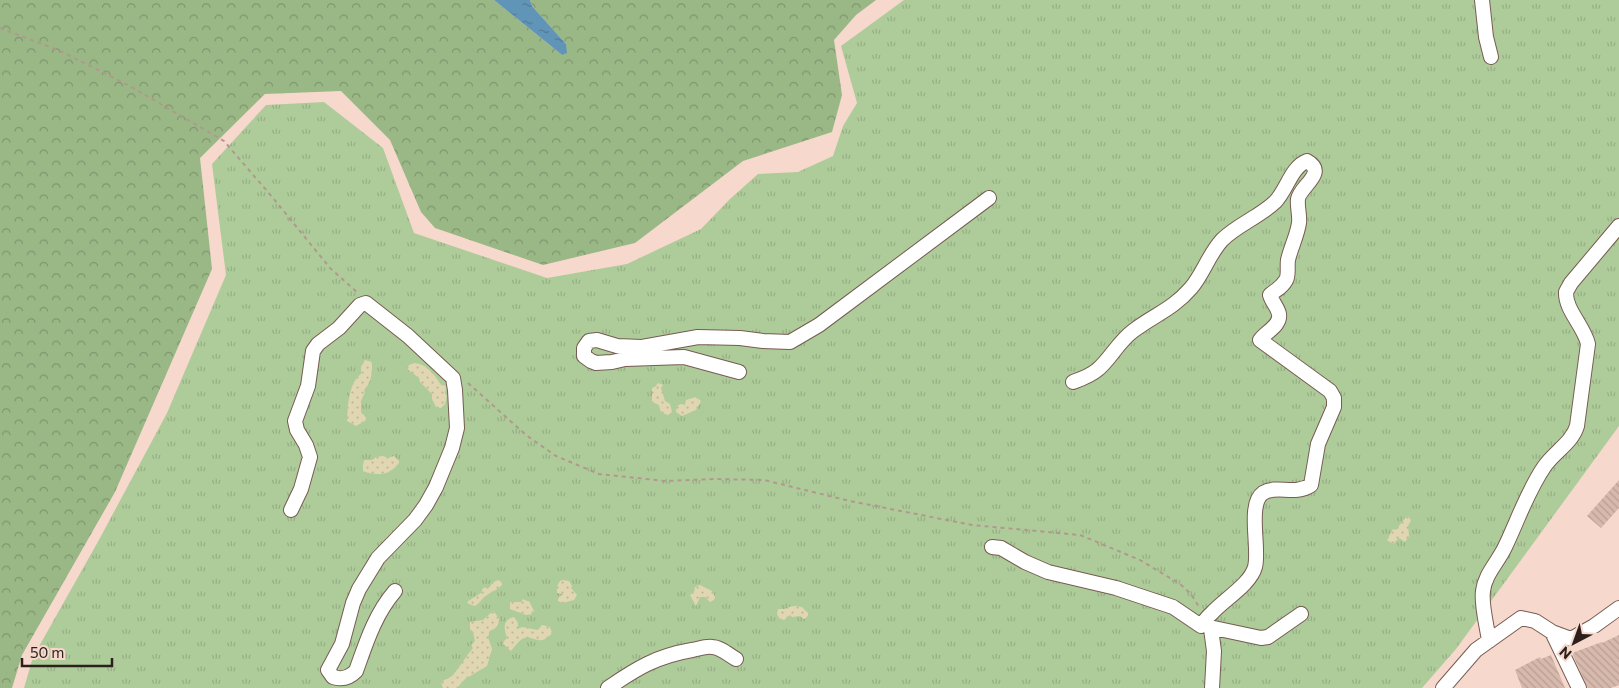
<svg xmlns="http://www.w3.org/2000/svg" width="1619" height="688" font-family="Commissioner,sans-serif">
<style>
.grass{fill:url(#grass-tufts)}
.forest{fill:url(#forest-crowns)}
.sand{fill:url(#sand-dots)}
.water{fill:url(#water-ripples)}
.building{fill:url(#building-back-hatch)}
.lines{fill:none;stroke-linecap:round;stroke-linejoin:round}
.minor-casing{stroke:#765c52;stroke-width:16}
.path{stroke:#b1988f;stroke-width:2;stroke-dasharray:4 4;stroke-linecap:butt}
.minor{stroke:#fff;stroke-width:14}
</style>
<defs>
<pattern id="grass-tufts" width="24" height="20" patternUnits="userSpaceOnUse" patternTransform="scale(1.25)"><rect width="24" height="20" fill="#aecc9a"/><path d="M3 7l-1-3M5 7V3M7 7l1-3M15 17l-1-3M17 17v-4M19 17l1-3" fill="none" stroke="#96af84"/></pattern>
<pattern id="forest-crowns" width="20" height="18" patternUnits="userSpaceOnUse" patternTransform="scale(1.25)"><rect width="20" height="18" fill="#9ab886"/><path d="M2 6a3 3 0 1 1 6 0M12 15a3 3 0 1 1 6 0" fill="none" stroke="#7e956d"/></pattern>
<pattern id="sand-dots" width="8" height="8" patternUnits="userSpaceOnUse" patternTransform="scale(1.25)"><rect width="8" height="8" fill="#e0d7b2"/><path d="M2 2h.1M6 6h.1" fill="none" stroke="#c0b898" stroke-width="1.8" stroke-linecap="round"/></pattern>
<pattern id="water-ripples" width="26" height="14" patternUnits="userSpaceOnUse" patternTransform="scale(1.25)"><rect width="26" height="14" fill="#6195b8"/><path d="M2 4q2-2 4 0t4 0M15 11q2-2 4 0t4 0" fill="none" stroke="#507995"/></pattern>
<pattern id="building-back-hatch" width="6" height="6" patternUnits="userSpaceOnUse" patternTransform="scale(1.25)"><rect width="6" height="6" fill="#d7b9ad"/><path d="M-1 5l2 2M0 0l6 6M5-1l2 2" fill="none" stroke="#b99f94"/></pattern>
</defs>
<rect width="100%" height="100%" fill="#f7d8cc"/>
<!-- grass -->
<path class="grass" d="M904 0H1619V426L1456 649 1422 688H24L33 657 100 538 167 413 226 275 212 164 266 105 324 102 383 148 414 233 547 278 627 264 701 229 730 199 758 174 798 172 833 156 843 126 857 103 841 46Z"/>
<!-- forest -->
<path class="forest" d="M0 0H494L562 55 566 44 532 6 530 0H876L856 15 834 40 842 95 832 132 743 161 635 243 543 265 435 228 421 212 390 140 341 91 265 94 200 158 212 269 115 492 22 655 12 688H0Z"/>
<!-- sand -->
<path class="sand" d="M365 360 372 362C372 372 372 382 364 390L365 392 361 401V411L366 418 365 421 356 426 347 421C348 407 348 384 361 374V367Z
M413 363C426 363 435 375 441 385L446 386 445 393 447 396 445 404 441 408 436 407 432 399V394L420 382 419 378 407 369 408 366Z
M658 383 663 385 661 388 665 401 670 404 672 412 668 415C662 413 660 412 659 405L652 402V389L653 387H655Z
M696 397 701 401 696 410 682 416 676 412 677 406 681 404 685 405 686 400Z
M383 456 388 458 394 456 399 461V463C396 466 394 469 390 471 384 476 370 474 363 471V462L365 460H372L376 457Z
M1408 516 1411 520 1408 526 1409 536 1405 542 1399 538 1393 544 1387 540 1393 529 1396 530 1405 518Z
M498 580 503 583C499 590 494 590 487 595 482 598 480 603 475 606L469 604 467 602 481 593 483 588 490 587 492 583Z
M563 580 569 581 572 586 571 588 577 595 574 600 562 603 558 601V598L563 594 557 593V586L560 581Z
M700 585 712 591 715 597 714 600 710 602 705 597H700L696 606 690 595 694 592 695 587Z
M523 599 527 601H529L534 611 532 614 526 615 510 609V602H521Z
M795 606 802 607 808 613V617L804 619 800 616 792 617 790 615 784 620 779 618 777 614 778 609H785L788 607Z
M493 611 499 618C499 625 497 628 490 631L488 637 492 649 487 666 465 679 457 688H443L441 683C445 678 450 679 454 674 461 665 466 656 473 648L471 645 475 641 473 632 470 629V622L483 620Z
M514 617 518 623V629L522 627 538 630 542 625 550 627 552 633C538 649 534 633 522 639 519 641 513 648 511 651L502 643 507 638C504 629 502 620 514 617Z"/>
<!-- water -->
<path class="water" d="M494 0H530L532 6 566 44 567 53 562 55Z"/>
<!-- building -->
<path class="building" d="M1619 480V508L1601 528 1587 516Z
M1619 635V685L1611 688H1588L1572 653 1602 642V643Z
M1551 655 1565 688H1522L1515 670 1540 657 1541 659Z"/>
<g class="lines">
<defs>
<path id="minor" d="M1482 0 1486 37 1491 57
M739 372 684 357 625 359 612 362 596 363 591 361 584 356V348L589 341 597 340 617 346 642 347 698 337 740 338 763 341 790 342 819 325 989 198
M291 510 301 489 310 457 306 445 297 430 295 421 308 386 313 351 318 344 339 328 360 305 366 303 408 336 453 378 455 390 457 428 452 448 436 487 426 505 415 520 378 558 359 589 353 603 342 644 328 670 333 677C342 680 349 678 356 671 366 643 375 614 395 591
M992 547 1001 548 1025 562 1048 572 1116 588 1173 607 1201 626C1204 622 1207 617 1211 614 1223 600 1250 585 1255 567 1260 549 1247 504 1263 493 1277 484 1294 496 1311 485L1318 444 1334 407V398L1330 391 1260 340C1265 332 1281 326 1279 314 1278 308 1272 302 1270 295 1276 289 1281 289 1286 280 1289 275 1287 266 1288 260 1291 247 1297 236 1299 223 1300 215 1297 207 1298 199 1300 186 1328 173 1307 161 1291 167 1287 190 1275 202 1259 217 1237 225 1222 240 1209 254 1203 274 1191 288 1173 309 1154 315 1133 331 1118 342 1109 361 1097 370 1090 376 1081 379 1073 382
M1552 632 1579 688
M1489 641C1487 626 1481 605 1483 591 1485 574 1498 562 1505 547 1518 520 1527 492 1544 467 1554 452 1572 443 1577 426L1588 344C1584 326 1565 310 1566 292L1571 283 1619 226
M608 688C637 668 657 656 692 650 698 649 706 646 712 647 720 647 729 655 736 659
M1212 688 1214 651 1211 629 1214 628 1261 638 1268 637 1301 614
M1443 688 1476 650 1521 618 1535 621 1552 632 1571 639 1594 626 1619 608"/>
</defs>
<!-- minor casing -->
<use href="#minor" class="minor-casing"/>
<!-- path -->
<path class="path" d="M0 28 58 50 128 85 224 141 273 198 330 268 358 293
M468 383 526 435 556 456 599 474 665 481 715 479 764 480 850 501 972 525 1080 535 1140 560 1180 584 1191 594 1199 607"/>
<!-- minor -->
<use href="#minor" class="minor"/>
</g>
<!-- north arrow -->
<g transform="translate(1574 643) rotate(221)" stroke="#f7d8cc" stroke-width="4" paint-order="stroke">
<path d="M0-4L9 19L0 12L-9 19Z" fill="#2c201c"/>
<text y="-8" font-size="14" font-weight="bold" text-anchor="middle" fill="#2c201c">N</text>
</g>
<!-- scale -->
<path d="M22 658v8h90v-8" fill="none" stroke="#2c201c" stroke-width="2.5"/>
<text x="30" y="658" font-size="15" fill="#2c201c" stroke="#f7d8cc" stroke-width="4" paint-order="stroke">50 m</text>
</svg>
